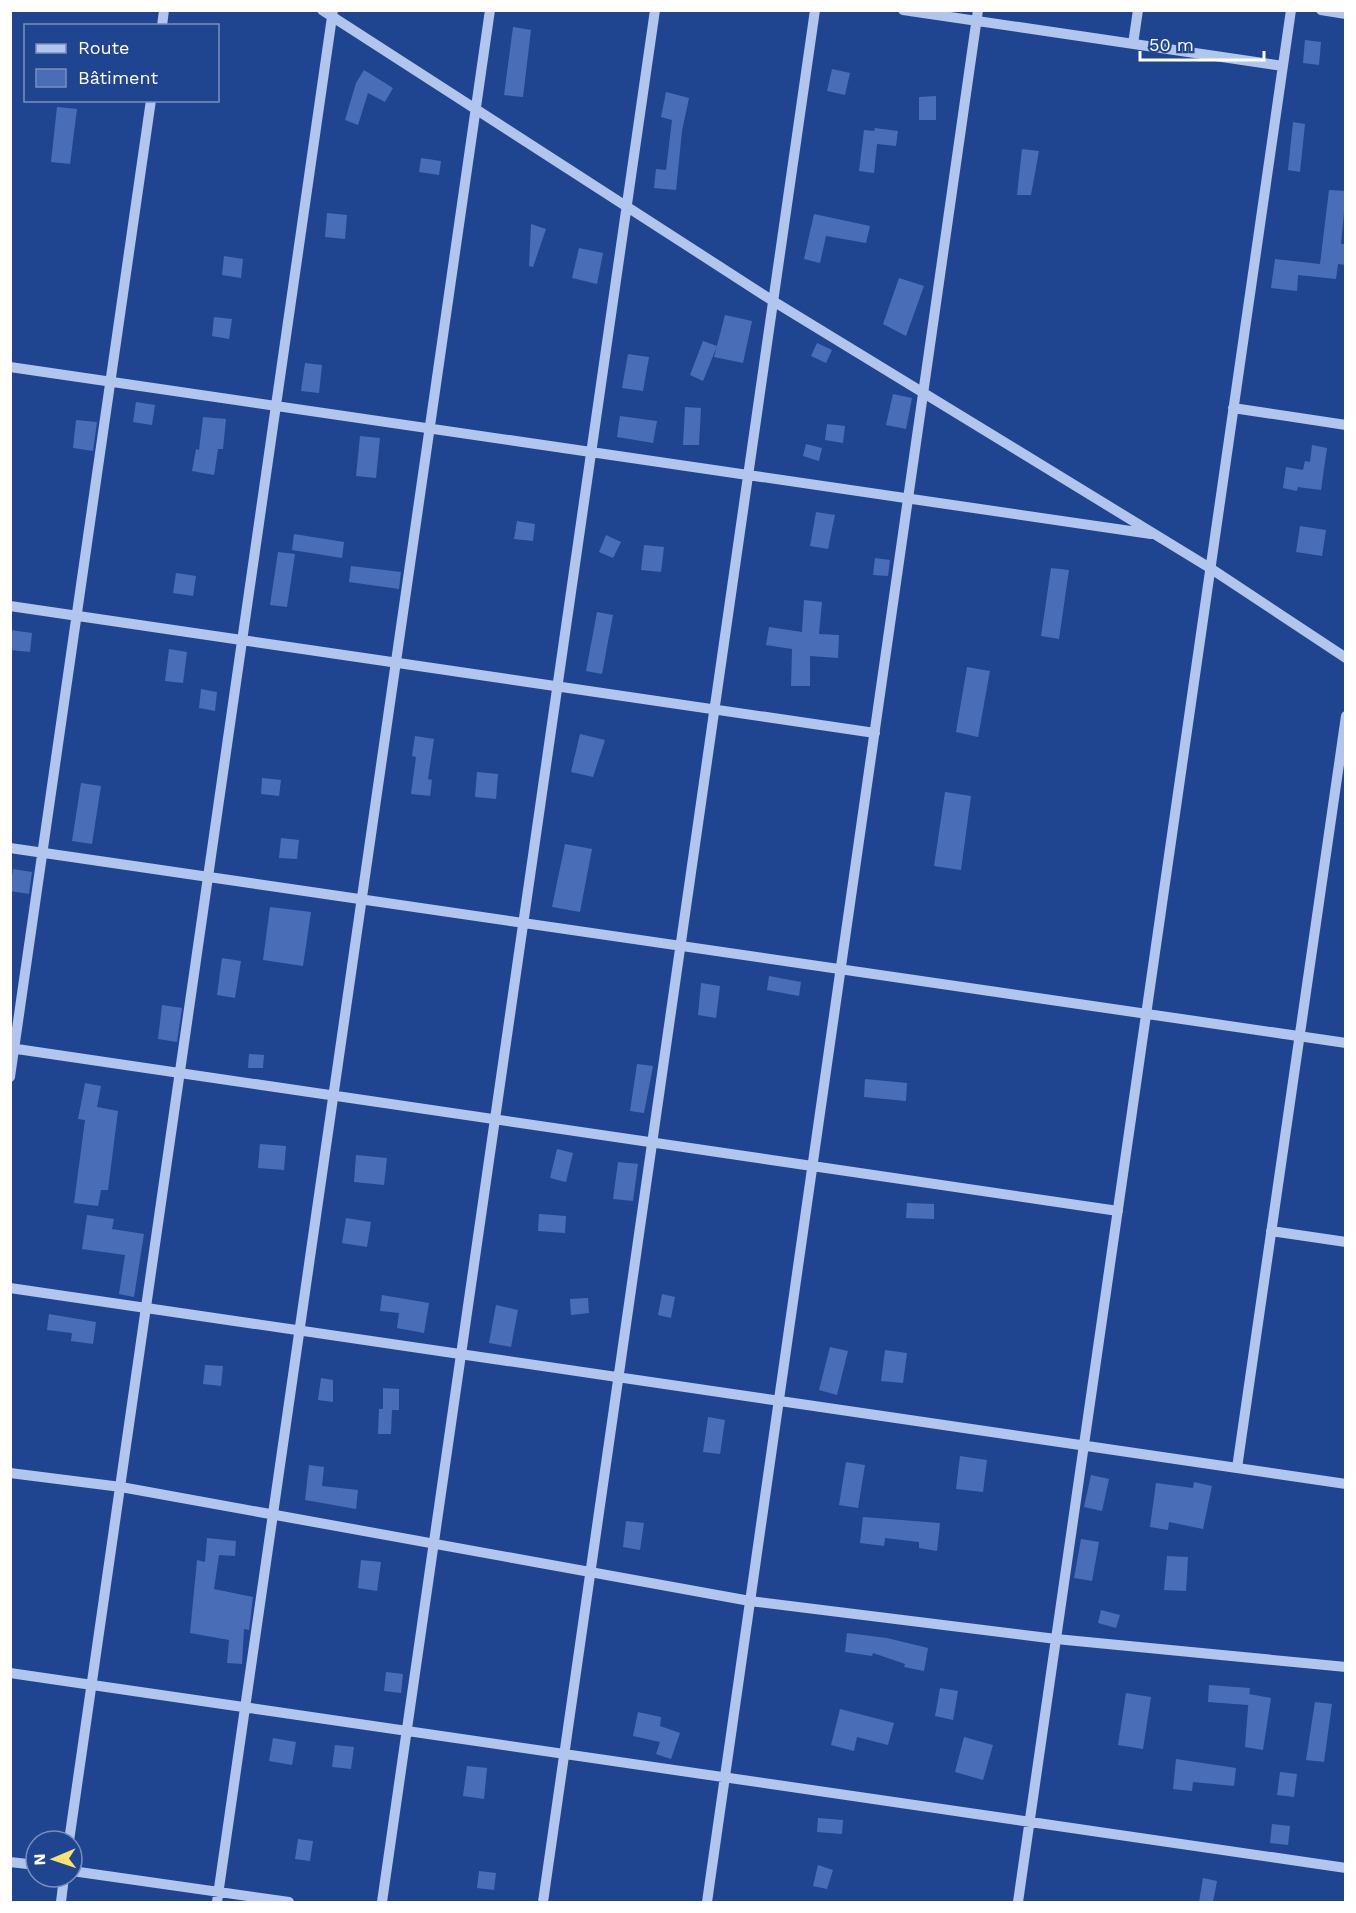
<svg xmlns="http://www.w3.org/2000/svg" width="1356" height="1913" font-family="'Work Sans',sans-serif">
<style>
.building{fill:#496eb7}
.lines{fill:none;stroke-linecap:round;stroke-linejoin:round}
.minor{stroke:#b1c5ed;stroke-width:10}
</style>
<rect width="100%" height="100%" fill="#204590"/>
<!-- building -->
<path class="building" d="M513 27 531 30 523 97 504 95Z
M1305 40 1321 42 1319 65 1303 63Z
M832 69 850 73 845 95 827 91Z
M364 70 393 88 385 102 368 93 358 125 345 120 356 83Z
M666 92 689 98 682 131 676 190 654 188 656 169 666 170 672 120 661 117Z
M936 96V120H919V97Z
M57 107 77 109 70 164 51 162Z
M1293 122 1305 124 1300 172 1288 170Z
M875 128 898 131 896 146 877 144 874 173 859 171 864 130 874 131Z
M1022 149 1039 151 1031 195H1017Z
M421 158 441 161 439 175 419 172Z
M1329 190 1346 191 1341 244H1346V265L1338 264 1336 279 1298 275 1297 291 1271 288 1275 259 1320 264Z
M327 213 347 215 345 239 325 237Z
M814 214 870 226 866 243 826 236 820 263 804 259Z
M531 224 546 229 533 267 529 266Z
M579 248 603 253 597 284 572 278Z
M224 256 243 259 241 278 222 275Z
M899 278 924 286 906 336 883 324Z
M725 315 752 321 743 363 714 357Z
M214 317 232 319 229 339 212 336Z
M703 341 717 346 703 381 690 375Z
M817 343 832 350 826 363 811 356Z
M628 354 649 357 643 391 622 388Z
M305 363 322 365 319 393 301 391Z
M893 394 912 398 906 429 886 425Z
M136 402 155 405 152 425 133 422Z
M685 407 701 408 699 445H683Z
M620 416 657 421 653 443 617 437Z
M203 417 226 419 223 449H218L214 475 192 471 196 449 199 450Z
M76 420 97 422 93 451 73 448Z
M827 424 845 426 843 443 825 440Z
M360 436 380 438 376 478 356 476Z
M806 444 822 448 819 461 803 456Z
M1312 445 1327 448 1321 490 1298 487 1297 491 1283 488 1286 467 1303 470 1305 461 1310 462Z
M816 512 835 515 828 549 810 546Z
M517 521 535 524 533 541 514 539Z
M1300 526 1326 530 1322 556 1296 552Z
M294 534 344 542 342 558 292 550Z
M606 535 621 542 613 558 599 552Z
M644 545 664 547 661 572 641 570Z
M278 552 295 554 287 607 270 605Z
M875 558 890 560 888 576 873 575Z
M351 566 401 572 399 589 349 582Z
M1051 568 1069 570 1059 639 1041 636Z
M176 573 196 576 193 596 173 593Z
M804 600 822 602 819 634 839 635 838 658 810 656V686H791L792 649 766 645 769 627 802 632Z
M597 612 613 615 602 674 586 671Z
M10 630 32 633 30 652 10 650Z
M169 649 187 652 183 683 165 681Z
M967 667 990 671 978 737 956 732Z
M201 689 217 692 215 711 199 708Z
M580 734 605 740 593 777 571 772Z
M415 736 434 739 428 779 432 780 430 796 411 794 416 757 412 756Z
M477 772 498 774 496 799 475 797Z
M262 778 281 780 279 796 261 794Z
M81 783 101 786 92 844 72 841Z
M945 792 971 796 961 870 934 866Z
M281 838 299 840 297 859 279 858Z
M565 844 592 849 580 912 552 907Z
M13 869 32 872 29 894 10 891Z
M270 907 311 912 303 966 263 960Z
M222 958 241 961 235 998 217 995Z
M769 976 801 982 799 996 767 990Z
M701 983 720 986 716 1018 698 1015Z
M162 1005 182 1008 177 1042 158 1039Z
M249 1054 264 1055 263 1068H248Z
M637 1064 653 1066 644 1113 630 1111Z
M865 1079 907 1083 906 1101 864 1097Z
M85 1083 101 1086 97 1107 118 1111 108 1190H101L98 1206 74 1203 85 1120 78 1119Z
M260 1144 286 1146 284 1170 258 1168Z
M557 1149 573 1153 566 1182 550 1178Z
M356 1155 387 1158 384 1185 354 1182Z
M618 1162 638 1164 633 1201 613 1199Z
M907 1203 934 1204V1219L906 1218Z
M539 1214 566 1216 565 1233 538 1231Z
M87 1215 114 1219 112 1229 144 1234 134 1297 119 1294 125 1255 82 1249Z
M346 1218 371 1222 367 1247 342 1243Z
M662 1294 675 1297 671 1318 658 1315Z
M382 1295 429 1303 424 1333 397 1328 399 1313 380 1311Z
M588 1298 589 1313 571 1315 570 1299Z
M496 1305 518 1310 511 1347 489 1343Z
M49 1314 96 1322 93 1344 71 1341 72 1333 47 1330Z
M830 1347 848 1351 837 1395 819 1390Z
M885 1350 907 1353 903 1383 881 1381Z
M205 1365 223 1366 221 1386 203 1384Z
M321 1378 333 1380V1402L318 1400Z
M383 1388 399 1389V1410H385H392L391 1434H378L379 1409H383Z
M708 1417 725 1420 720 1454 703 1452Z
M960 1456 987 1460 983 1492 956 1489Z
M846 1462 865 1465 858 1508 839 1505Z
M309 1465 324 1467 322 1486 358 1490 356 1509 305 1500Z
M1091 1475 1109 1479 1102 1511 1084 1507Z
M1194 1482 1212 1486 1203 1529 1169 1522 1168 1530 1150 1527 1156 1483 1193 1488Z
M863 1517 940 1523 937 1551 919 1548V1542L885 1538 884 1546 860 1543Z
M626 1521 644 1523 640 1550 623 1547Z
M207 1538 236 1541 235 1556 219 1555 214 1589 253 1597 249 1630 244 1629 242 1664 227 1663 229 1640 190 1633 197 1560 205 1562Z
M1081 1539 1099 1542 1092 1581 1074 1578Z
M1167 1556 1188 1557 1186 1591 1164 1590Z
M361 1560 381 1562 377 1591 358 1588Z
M1101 1610 1120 1615 1116 1628 1098 1623Z
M847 1633 887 1638 928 1648 924 1671 904 1667 905 1664 873 1653 872 1656 845 1652Z
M386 1672 403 1674 401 1693 384 1691Z
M1209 1685 1250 1688 1248 1705 1208 1702Z
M940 1688 958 1691 953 1720 935 1716Z
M1126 1693 1151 1697 1143 1749 1118 1745Z
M1249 1694 1271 1698 1263 1750 1245 1747Z
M1315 1702 1332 1704 1324 1762 1306 1760Z
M840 1709 894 1723 888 1745 857 1737 854 1751 831 1745Z
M638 1712 661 1717 660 1726 680 1733 671 1759 656 1754 660 1742 633 1736Z
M964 1737 993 1745 983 1780 955 1772Z
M273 1738 296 1742 292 1765 269 1761Z
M335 1745 354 1747 351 1769 332 1767Z
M1176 1759 1236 1768 1234 1786 1193 1782 1192 1791 1173 1789Z
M467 1766 487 1768 484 1799 463 1796Z
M1280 1772 1297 1774 1294 1797 1277 1795Z
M818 1818 843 1820 842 1834 817 1832Z
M1272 1824 1290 1826 1288 1845 1270 1843Z
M298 1839 313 1841 310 1861 295 1859Z
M818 1865 833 1870 827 1889 813 1886Z
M479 1871 496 1873 494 1890 477 1888Z
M1203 1878 1217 1881 1213 1902H1199Z"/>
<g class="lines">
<!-- minor -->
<path class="minor" d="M322 10 773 301 1210 568 1346 658
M903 10 1283 66
M1321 10 1346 14
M162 26 164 10
M1133 44 1138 10
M10 367 1151 534
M1233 408 1346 425
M10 606 875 733
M10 848 1346 1043
M10 1048 1118 1211
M10 1077 151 100
M1271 1231 1346 1242
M10 1288 1346 1484
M1237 1468 1346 716
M10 1473 121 1487 750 1601 1056 1639 1346 1667
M10 1673 1346 1868
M69 1841 333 10
M10 1862 36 1865
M72 1871 289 1902
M61 1902 64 1877
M217 1902 490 10
M382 1902 655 10
M543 1902 815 10
M707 1902 978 10
M1018 1902 1291 10"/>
</g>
<!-- border -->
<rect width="1356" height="1913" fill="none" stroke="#ffffff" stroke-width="24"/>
<!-- legend -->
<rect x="24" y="24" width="195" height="78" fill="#204590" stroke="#798fbc" stroke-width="1.5"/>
<rect x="36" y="44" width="30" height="9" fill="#b1c5ed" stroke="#798fbc" stroke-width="1.5"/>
<text x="78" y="54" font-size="18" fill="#ffffff">Route</text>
<rect x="36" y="69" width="30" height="18" fill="#496eb7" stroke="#798fbc" stroke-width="1.5"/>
<text x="78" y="84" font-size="18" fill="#ffffff">Bâtiment</text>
<!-- north arrow -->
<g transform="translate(54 1859) rotate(268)"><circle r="28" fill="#204590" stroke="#798fbc" stroke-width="1.5"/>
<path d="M0-4.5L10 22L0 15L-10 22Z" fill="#fae172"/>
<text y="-9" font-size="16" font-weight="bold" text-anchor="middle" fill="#ffffff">N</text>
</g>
<!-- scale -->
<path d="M1140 51v9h124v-9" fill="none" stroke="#ffffff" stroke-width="3"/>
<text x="1149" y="51" font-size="18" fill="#ffffff" stroke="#204590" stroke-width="4.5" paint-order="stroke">50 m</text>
</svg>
